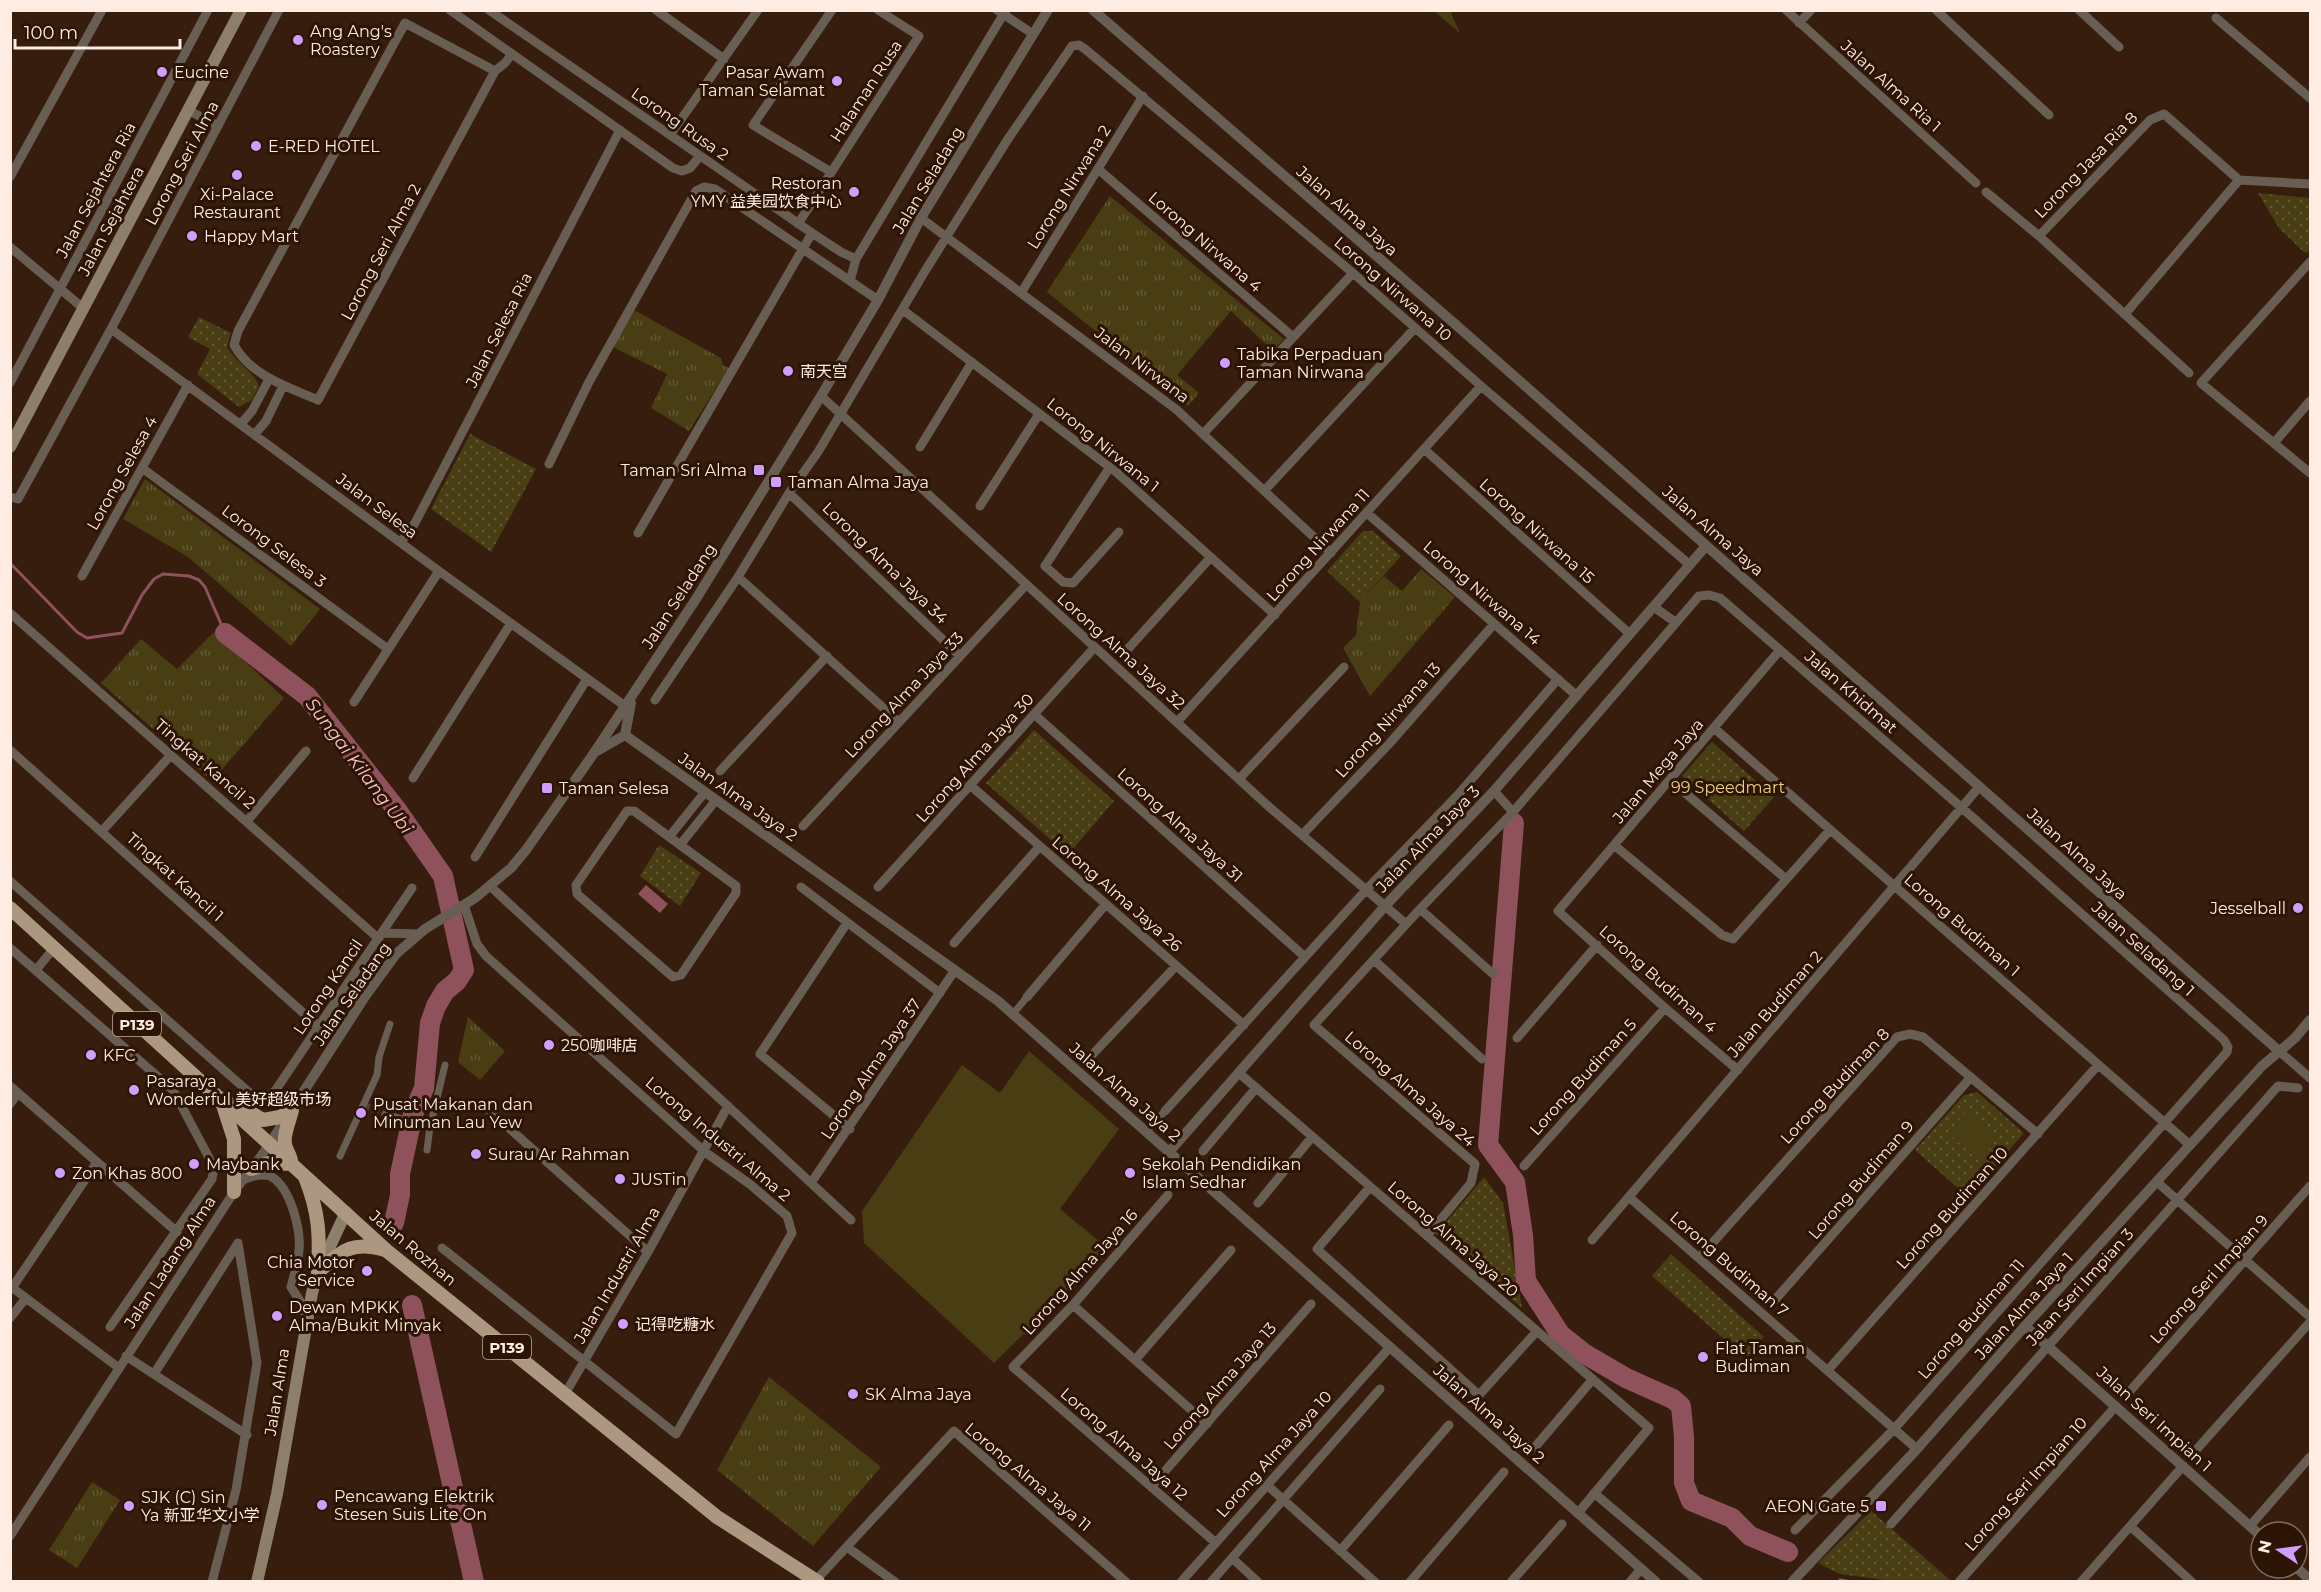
<svg xmlns="http://www.w3.org/2000/svg" width="2321" height="1592" font-family="Montserrat,'Noto Sans SC',sans-serif">
<style>
.grass{fill:url(#grass-tufts)}
.park{fill:url(#park-dots)}
.pitch{fill:#493d13}
.water{fill:#8f525c}
.lines{fill:none;stroke-linecap:round;stroke-linejoin:round}
.stream{stroke:#8f525c;stroke-width:3}
.river{stroke:#8f525c;stroke-width:20}
.pedestrian-tunnel{stroke:#553c2d;stroke-width:7;stroke-dasharray:7 3.5;stroke-linecap:butt}
.pedestrian{stroke:#685e53;stroke-width:7}
.minor{stroke:#685e53;stroke-width:9}
.tertiary{stroke:#685e53;stroke-width:10}
.secondary{stroke:#8e7f6d;stroke-width:12}
.primary{stroke:#ac9880;stroke-width:14}
.poi-dot{fill:#d19dfe;stroke:#2c1404;stroke-width:2}
.labels{text-anchor:middle;dominant-baseline:central;stroke-width:6;stroke-linejoin:round;paint-order:stroke}
.shield{fill:#2c1404;stroke:#bfab9f;stroke-width:1.5}
.shield-label{font-size:15px;font-weight:bold;fill:#feece2}
.poi-label{font-size:16px;fill:#feece2;stroke:#2c1404;text-anchor:start}
.street-label{font-size:16px;fill:#feece2;stroke:#2c1404}
.park-label{font-size:16px;fill:#ecd17a;stroke:#2c1404}
.water-label{font-size:18px;font-style:italic;fill:#fcc2ca;stroke:#2c1404}
</style>
<defs>
<pattern id="grass-tufts" width="24" height="20" patternUnits="userSpaceOnUse" patternTransform="scale(1.5)"><rect width="24" height="20" fill="#493d13"/><path d="M3 7l-1-3M5 7V3M7 7l1-3M15 17l-1-3M17 17v-4M19 17l1-3" fill="none" stroke="#645935"/></pattern>
<pattern id="park-dots" width="8" height="8" patternUnits="userSpaceOnUse" patternTransform="scale(1.5)"><rect width="8" height="8" fill="#493d13"/><path d="M2 2h.1M6 6h.1" fill="none" stroke="#645935" stroke-width="1.8" stroke-linecap="round"/></pattern>
</defs>
<rect width="100%" height="100%" fill="#371d0d"/>
<!-- grass -->
<path class="grass" d="M1434 11H1450L1460 33Z
M1110 196 1284 339 1273 351 1231 311 1177 375 1199 393 1188 406 1047 292Z
M634 310 721 358 723 365 729 368 689 431 651 408 667 374 613 347Z
M145 479 320 609 291 646 188 557 123 519Z
M1421 569 1455 597 1370 696 1343 648 1356 635 1360 602 1384 576 1402 591Z
M214 632 284 698 212 781 101 683 141 639 177 669Z
M468 1017 505 1051 480 1080 458 1062Z
M769 1377 881 1467 813 1546 717 1470Z
M92 1482 120 1500 77 1568 49 1550Z"/>
<!-- park -->
<path class="park" d="M2258 193 2310 198V251L2305 253 2279 228Z
M199 317 231 333 227 347C236 363 253 370 259 386L252 400 239 407 197 374 210 349 188 337Z
M470 434 536 469 491 552 431 509Z
M1363 531H1373L1401 556 1360 602 1327 571Z
M1034 730 1114 801 1068 855 986 783Z
M1712 742 1774 797 1744 831 1682 776Z
M659 845 701 873 680 906 640 876Z
M1977 1092 2024 1133 1968 1197 1915 1150 1964 1095Z
M1484 1177 1503 1203 1522 1308 1436 1234Z
M1671 1254 1764 1337 1746 1358 1652 1276Z
M1871 1511 1949 1579 1947 1582 1892 1581 1840 1574 1818 1563Z"/>
<!-- pitch -->
<path class="pitch" d="M1029 1051 1119 1129 1060 1209 1110 1250 994 1363 864 1243 862 1211 962 1065 1000 1093Z
M1967 1110 1999 1137 1979 1161 1948 1133Z"/>
<!-- water -->
<path class="water" d="M646 885 668 904 660 913 638 894Z"/>
<g class="lines">
<!-- stream -->
<path class="stream" d="M10 563 77 632 87 638 122 633 142 595 154 579 163 574 189 576 199 580 205 587 225 633
M1840 1580 1852 1582"/>
<!-- river -->
<path class="river" d="M225 633 307 696 397 810 443 876 464 970 457 981 445 991 436 1006 430 1023 424 1088 413 1114 400 1174V1195L394 1223
M1514 823 1488 1145 1515 1182 1523 1235 1526 1281 1560 1334 1585 1354 1626 1378 1673 1399 1681 1406 1684 1437V1483L1691 1501 1732 1518 1750 1536 1788 1552
M412 1305 474 1582"/>
<!-- pedestrian-tunnel -->
<path class="pedestrian-tunnel" d="M363 1105 385 1114"/>
<!-- pedestrian -->
<path class="pedestrian" d="M1013 1014 1027 997
M385 1114 430 1127
M1147 1131 1165 1111
M427 1150 430 1127 445 1065
M340 1156 377 1075 379 1057 390 1024"/>
<!-- minor -->
<path class="minor" d="M450 10 673 168 682 171 690 168 700 156
M489 10 812 233 841 252 856 259
M656 10 724 59
M997 10 1033 34
M1786 10 1976 183
M1936 10 2049 115
M2079 10 2119 47
M2216 18 2310 98
M1799 23 1811 10
M495 71 405 23 238 331 234 345C251 376 288 387 318 400L495 71 505 63 512 54
M188 110 218 126
M670 135 758 10
M1098 169 1293 337
M831 172 753 125 832 10
M10 177 102 10
M2239 180 2310 184
M1986 192 2039 236 2189 373
M921 218 1177 410 1331 553
M798 224 919 36 878 10
M2039 236 2150 120 2164 114 2239 180
M10 247 83 308
M2310 262 2201 383 2310 473
M850 281 856 259 1006 10
M1021 293 1143 96
M903 310 1116 472 1275 615
M2125 314 2239 180
M111 329 439 571 625 706
M10 383 208 10
M821 396 1267 805 1406 924
M241 424 252 411 269 379
M255 434 266 421 283 386
M1203 434 1353 273
M2274 443 2310 401
M920 447 972 362
M1424 449 1630 634
M549 464 589 382 696 191 704 187 715 189 878 300
M1110 467 1045 566 1063 582 1073 583 1119 532
M142 468 388 649
M1264 491 1415 328
M789 493 960 656
M10 497 18 499 111 329 279 10
M980 506 1039 414
M1367 513 1577 696
M638 533 812 233
M401 542 415 523 620 130
M82 576 188 385
M738 577 899 722
M1654 607 1675 622
M10 613 379 939
M1127 650 1211 557
M655 700 738 577 789 493 818 452 925 271 1008 139 1072 46 1079 45 1085 49 1353 273 1481 386 1690 565
M354 702 439 571
M1034 714 1305 957
M1177 722 1481 386
M1714 728 2190 1145
M10 750 319 1027
M720 771 827 656
M413 778 511 623
M1239 779 1344 667
M1670 780 1786 879
M970 785 1244 1025
M1494 791 1513 812
M627 811H634L736 886V893L681 975 673 977 577 894 576 885Z
M247 821 306 751
M803 826 1026 585
M102 831 171 755
M1302 835 1389 744 1494 624
M669 837 705 792
M680 845 716 800
M1614 845 1722 935 1733 939 1830 830
M475 857 587 679
M10 881 251 1094 264 1098 275 1091 412 888
M490 886 851 1220
M801 887 940 993
M878 887 1094 648
M1420 909 1493 974
M847 923 760 1054 850 1129
M383 933 419 934
M954 943 1040 846
M10 948 173 1090 214 1167 212 1179 110 1327
M1374 960 1482 1059
M36 970 54 948
M1027 997 1106 904
M1517 1038 1597 945
M2279 1051 2310 1078
M1091 1056 1176 966
M1738 1070 1665 1008 1558 911 1780 650
M1239 1073 1649 1428 1578 1513
M10 1086 177 1232
M10 1104 18 1093
M483 1105 648 1252
M1165 1111 1366 890 1457 796 1558 679
M1203 1151 1256 1088
M1524 1166 1665 1008
M245 1179C253 1176 264 1173 272 1177 291 1189 301 1230 299 1250 298 1263 294 1275 291 1287L300 1301 306 1318
M2157 1182 2310 1317
M811 1183 955 970
M1370 1187 1317 1249 1479 1395 1537 1331
M1168 1195 1073 1305 1013 1367 1216 1543
M1629 1197 1917 1449
M1258 1203 1312 1137
M1427 1236 1471 1183 1475 1164 1314 1025 1420 909 1513 812 1699 596 1709 595 1720 598 1962 808 2224 1040 2228 1047 2227 1052 1895 1428 1795 1530
M1592 1240 1979 787
M442 1248 676 1434 792 1233 787 1216 751 1185 705 1152 486 956 477 944 464 905
M1699 1258 1897 1037 1910 1034 1923 1037 2038 1134
M10 1286 119 1368
M12 1288 97 1162
M1773 1302 1971 1077
M1073 1305 1207 1424
M10 1318 26 1298
M126 1356 247 1435
M1135 1360 1231 1250
M1828 1370 2098 1065
M154 1374 238 1243
M2130 1391 2310 1186
M565 1394 648 1252 728 1106
M1535 1447 1593 1379
M2197 1449 2310 1322
M1267 1485 1375 1582
M1151 1487 1311 1304
M1594 1493 1699 1582
M1891 1524 2278 1086 2298 1088
M2130 1526 2192 1582
M2250 1526 2310 1457
M10 1536 234 1192 269 1145
M847 1547 895 1582
M1340 1551 1449 1425
M1232 1558 1258 1582
M816 1580 954 1431 1126 1582
M212 1582 236 1490 257 1363 238 1243
M1181 1582 1390 1347
M1211 1582 1380 1389
M1410 1582 1504 1472
M1511 1582 1562 1524
M1630 1582 1641 1569
M1959 1582 2116 1406
M2081 1582 2183 1466"/>
<!-- tertiary -->
<path class="tertiary" d="M1093 10 1455 324 2279 1051
M625 735 998 1001 1656 1582
M625 735 631 703
M597 751 625 735
M269 1145 366 995 396 954 425 929 475 898 511 868 526 850 594 753 696 599 821 396 878 300 921 218 1048 10
M1170 1151 1385 906 1494 791 1706 546
M2025 1326 2261 1536
M2297 1568 2310 1580
M1792 1582 1917 1449 2025 1326 2262 1066 2295 1038 2310 1020"/>
<!-- secondary -->
<path class="secondary" d="M10 447 241 10
M257 1582 277 1494 312 1293 318 1272 346 1212"/>
<!-- primary -->
<path class="primary" d="M10 908 387 1251 717 1517 818 1582
M228 1103 246 1110 263 1120 280 1117 292 1110
M223 1105 234 1139V1192
M291 1162C291 1155 286 1151 285 1144 283 1134 290 1120 292 1110
M251 1169 269 1163 291 1164
M305 1177C319 1213 320 1233 318 1272
M318 1272C342 1251 351 1240 385 1250"/>
</g>
<!-- markers -->
<g class="poi-dot">
<circle cx="298" cy="40" r="6"/>
<circle cx="162" cy="72" r="6"/>
<circle cx="837" cy="81" r="6"/>
<circle cx="256" cy="146" r="6"/>
<circle cx="237" cy="175" r="6"/>
<circle cx="854" cy="192" r="6"/>
<circle cx="192" cy="236" r="6"/>
<circle cx="1225" cy="363" r="6"/>
<circle cx="788" cy="371" r="6"/>
<rect x="753" y="464" width="12" height="12" rx="3"/>
<rect x="770" y="476" width="12" height="12" rx="3"/>
<rect x="541" y="782" width="12" height="12" rx="3"/>
<circle cx="2298" cy="908" r="6"/>
<circle cx="549" cy="1045" r="6"/>
<circle cx="91" cy="1055" r="6"/>
<circle cx="134" cy="1090" r="6"/>
<circle cx="361" cy="1113" r="6"/>
<circle cx="476" cy="1154" r="6"/>
<circle cx="194" cy="1164" r="6"/>
<circle cx="60" cy="1173" r="6"/>
<circle cx="1130" cy="1173" r="6"/>
<circle cx="620" cy="1179" r="6"/>
<circle cx="367" cy="1271" r="6"/>
<circle cx="277" cy="1316" r="6"/>
<circle cx="623" cy="1324" r="6"/>
<circle cx="1703" cy="1357" r="6"/>
<circle cx="853" cy="1394" r="6"/>
<circle cx="322" cy="1505" r="6"/>
<circle cx="129" cy="1506" r="6"/>
<rect x="1875" y="1500" width="12" height="12" rx="3"/>
</g>
<g class="labels">
<!-- shield labels -->
<g class="shield">
<rect x="113" y="1012" width="48" height="24" rx="4.5"/>
<rect x="483" y="1335" width="48" height="24" rx="4.5"/>
</g>
<g class="shield-label">
<text x="137" y="1024">P139</text>
<text x="507" y="1347">P139</text>
</g>
<!-- poi labels -->
<g class="poi-label">
<text x="310" y="31">Ang Ang's<tspan x="310" dy="18">Roastery</tspan></text>
<text x="174" y="72">Eucine</text>
<text x="825" y="72" text-anchor="end">Pasar Awam<tspan x="825" dy="18">Taman Selamat</tspan></text>
<text x="268" y="146">E-RED HOTEL</text>
<text x="842" y="183" text-anchor="end">Restoran<tspan x="842" dy="18">YMY 益美园饮食中心</tspan></text>
<text x="237" y="194" text-anchor="middle">Xi-Palace<tspan x="237" dy="18">Restaurant</tspan></text>
<text x="204" y="236">Happy Mart</text>
<text x="1237" y="354">Tabika Perpaduan<tspan x="1237" dy="18">Taman Nirwana</tspan></text>
<text x="800" y="371">南天宫</text>
<text x="747" y="470" text-anchor="end">Taman Sri Alma</text>
<text x="788" y="482">Taman Alma Jaya</text>
<text x="559" y="788">Taman Selesa</text>
<text x="2286" y="908" text-anchor="end">Jesselball</text>
<text x="561" y="1045">250咖啡店</text>
<text x="103" y="1055">KFC</text>
<text x="146" y="1081">Pasaraya<tspan x="146" dy="18">Wonderful 美好超级市场</tspan></text>
<text x="373" y="1104">Pusat Makanan dan<tspan x="373" dy="18">Minuman Lau Yew</tspan></text>
<text x="488" y="1154">Surau Ar Rahman</text>
<text x="206" y="1164">Maybank</text>
<text x="1142" y="1164">Sekolah Pendidikan<tspan x="1142" dy="18">Islam Sedhar</tspan></text>
<text x="72" y="1173">Zon Khas 800</text>
<text x="632" y="1179">JUSTin</text>
<text x="355" y="1262" text-anchor="end">Chia Motor<tspan x="355" dy="18">Service</tspan></text>
<text x="289" y="1307">Dewan MPKK<tspan x="289" dy="18">Alma/Bukit Minyak</tspan></text>
<text x="635" y="1324">记得吃糖水</text>
<text x="1715" y="1348">Flat Taman<tspan x="1715" dy="18">Budiman</tspan></text>
<text x="865" y="1394">SK Alma Jaya</text>
<text x="334" y="1496">Pencawang Elektrik<tspan x="334" dy="18">Stesen Suis Lite On</tspan></text>
<text x="141" y="1497">SJK (C) Sin<tspan x="141" dy="18">Ya 新亚华文小学</tspan></text>
<text x="1869" y="1506" text-anchor="end">AEON Gate 5</text>
</g>
<!-- street labels -->
<g class="street-label">
<text transform="translate(1891 86) rotate(42)">Jalan Alma Ria 1</text>
<text transform="translate(866 91) rotate(-57)">Halaman Rusa</text>
<text transform="translate(680 124) rotate(35)">Lorong Rusa 2</text>
<text transform="translate(182 163) rotate(-62)">Lorong Seri Alma</text>
<text transform="translate(2086 165) rotate(-46)">Lorong Jasa Ria 8</text>
<text transform="translate(928 180) rotate(-59)">Jalan Seladang</text>
<text transform="translate(1069 187) rotate(-58)">Lorong Nirwana 2</text>
<text transform="translate(96 190) rotate(-62)">Jalan Sejahtera Ria</text>
<text transform="translate(1347 211) rotate(41)">Jalan Alma Jaya</text>
<text transform="translate(111 221) rotate(-62)">Jalan Sejahtera</text>
<text transform="translate(1205 242) rotate(41)">Lorong Nirwana 4</text>
<text transform="translate(381 252) rotate(-62)">Lorong Seri Alma 2</text>
<text transform="translate(1393 289) rotate(41)">Lorong Nirwana 10</text>
<text transform="translate(499 330) rotate(-63)">Jalan Selesa Ria</text>
<text transform="translate(1142 365) rotate(37)">Jalan Nirwana</text>
<text transform="translate(1103 445) rotate(39)">Lorong Nirwana 1</text>
<text transform="translate(122 473) rotate(-61)">Lorong Selesa 4</text>
<text transform="translate(377 506) rotate(37)">Jalan Selesa</text>
<text transform="translate(1537 531) rotate(42)">Lorong Nirwana 15</text>
<text transform="translate(1713 531) rotate(41)">Jalan Alma Jaya</text>
<text transform="translate(1318 545) rotate(-48)">Lorong Nirwana 11</text>
<text transform="translate(274 546) rotate(37)">Lorong Selesa 3</text>
<text transform="translate(885 563) rotate(44)">Lorong Alma Jaya 34</text>
<text transform="translate(1482 593) rotate(41)">Lorong Nirwana 14</text>
<text transform="translate(679 596) rotate(-57)">Jalan Seladang</text>
<text transform="translate(1121 651) rotate(42)">Lorong Alma Jaya 32</text>
<text transform="translate(1851 692) rotate(41)">Jalan Khidmat</text>
<text transform="translate(904 695) rotate(-47)">Lorong Alma Jaya 33</text>
<text transform="translate(1388 720) rotate(-48)">Lorong Nirwana 13</text>
<text transform="translate(975 758) rotate(-48)">Lorong Alma Jaya 30</text>
<text transform="translate(205 764) rotate(41)">Tingkat Kancil 2</text>
<text transform="translate(1658 771) rotate(-50)">Jalan Mega Jaya</text>
<text transform="translate(738 797) rotate(35)">Jalan Alma Jaya 2</text>
<text transform="translate(1180 825) rotate(42)">Lorong Alma Jaya 31</text>
<text transform="translate(1428 839) rotate(-46)">Jalan Alma Jaya 3</text>
<text transform="translate(2077 854) rotate(42)">Jalan Alma Jaya</text>
<text transform="translate(175 877) rotate(42)">Tingkat Kancil 1</text>
<text transform="translate(1117 894) rotate(41)">Lorong Alma Jaya 26</text>
<text transform="translate(1962 925) rotate(41)">Lorong Budiman 1</text>
<text transform="translate(2143 949) rotate(42)">Jalan Seladang 1</text>
<text transform="translate(1658 979) rotate(42)">Lorong Budiman 4</text>
<text transform="translate(328 987) rotate(-56)">Lorong Kancil</text>
<text transform="translate(352 994) rotate(-55)">Jalan Seladang</text>
<text transform="translate(1775 1004) rotate(-49)">Jalan Budiman 2</text>
<text transform="translate(871 1069) rotate(-56)">Lorong Alma Jaya 37</text>
<text transform="translate(1583 1077) rotate(-48)">Lorong Budiman 5</text>
<text transform="translate(1835 1086) rotate(-47)">Lorong Budiman 8</text>
<text transform="translate(1410 1089) rotate(41)">Lorong Alma Jaya 24</text>
<text transform="translate(1125 1092) rotate(41)">Jalan Alma Jaya 2</text>
<text transform="translate(718 1139) rotate(40)">Lorong Industri Alma 2</text>
<text transform="translate(1861 1180) rotate(-49)">Lorong Budiman 9</text>
<text transform="translate(1952 1208) rotate(-48)">Lorong Budiman 10</text>
<text transform="translate(1453 1239) rotate(41)">Lorong Alma Jaya 20</text>
<text transform="translate(413 1248) rotate(40)">Jalan Rozhan</text>
<text transform="translate(170 1262) rotate(-57)">Jalan Ladang Alma</text>
<text transform="translate(1729 1264) rotate(41)">Lorong Budiman 7</text>
<text transform="translate(1080 1272) rotate(-48)">Lorong Alma Jaya 16</text>
<text transform="translate(617 1275) rotate(-60)">Jalan Industri Alma</text>
<text transform="translate(2209 1279) rotate(-48)">Lorong Seri Impian 9</text>
<text transform="translate(2080 1287) rotate(-48)">Jalan Seri Impian 3</text>
<text transform="translate(2024 1306) rotate(-48)">Jalan Alma Jaya 1</text>
<text transform="translate(1971 1319) rotate(-49)">Lorong Budiman 11</text>
<text transform="translate(1220 1386) rotate(-49)">Lorong Alma Jaya 13</text>
<text transform="translate(277 1392) rotate(-81)">Jalan Alma</text>
<text transform="translate(1489 1414) rotate(41)">Jalan Alma Jaya 2</text>
<text transform="translate(2154 1419) rotate(42)">Jalan Seri Impian 1</text>
<text transform="translate(1124 1444) rotate(41)">Lorong Alma Jaya 12</text>
<text transform="translate(1274 1454) rotate(-48)">Lorong Alma Jaya 10</text>
<text transform="translate(1028 1477) rotate(40)">Lorong Alma Jaya 11</text>
<text transform="translate(2026 1484) rotate(-48)">Lorong Seri Impian 10</text>
</g>
<!-- park labels -->
<g class="park-label">
<text x="1728" y="787">99 Speedmart</text>
</g>
<!-- water labels -->
<g class="water-label">
<text transform="translate(359 766) rotate(53)">Sungai Kilang Ubi</text>
</g>
</g>
<!-- border -->
<rect width="2321" height="1592" fill="none" stroke="#feece2" stroke-width="24"/>
<!-- north arrow -->
<g transform="translate(2279 1550) rotate(283)"><circle r="28" fill="#2c1404" stroke="#806a5d" stroke-width="1.5"/>
<path d="M0-4.5L10 22L0 15L-10 22Z" fill="#d19dfe"/>
<text y="-9" font-size="16" font-weight="bold" text-anchor="middle" fill="#feece2">N</text>
</g>
<!-- scale -->
<path d="M15 39v9h165v-9" fill="none" stroke="#feece2" stroke-width="3"/>
<text x="24" y="39" font-size="18" fill="#feece2" stroke="#2c1404" stroke-width="4.5" paint-order="stroke">100 m</text>
</svg>
